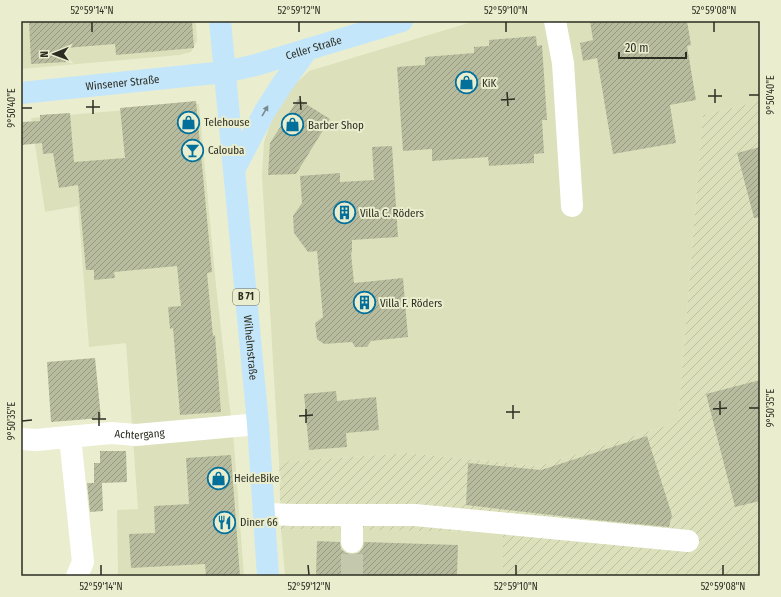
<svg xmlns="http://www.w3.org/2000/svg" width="781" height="597" font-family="'Fira Sans Condensed',sans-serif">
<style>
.built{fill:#dce1bb}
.industrial{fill:url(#industrial-furrows)}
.building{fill:url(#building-hatch)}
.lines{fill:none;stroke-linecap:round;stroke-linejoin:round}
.minor-tunnel{stroke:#c4c8ac;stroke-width:22;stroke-dasharray:22 11;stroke-linecap:butt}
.minor{stroke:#fff;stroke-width:22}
.major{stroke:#c4e6fb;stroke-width:22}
.oneway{fill:#788a8e}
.ticks{fill:none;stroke:#2d2e22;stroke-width:1.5}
.labels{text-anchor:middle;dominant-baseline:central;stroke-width:4;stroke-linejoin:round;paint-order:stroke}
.shield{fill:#eaeece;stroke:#666856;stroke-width:1}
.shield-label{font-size:10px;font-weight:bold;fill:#2d2e22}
.street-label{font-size:11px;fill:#2d2e22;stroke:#eaeece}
.poi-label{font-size:11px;fill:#2d2e22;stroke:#eaeece;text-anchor:start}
.neatline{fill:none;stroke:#2d2e22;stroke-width:1.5}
.ticks-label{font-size:10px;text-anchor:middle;fill:#2d2e22}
</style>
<defs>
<pattern id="industrial-furrows" width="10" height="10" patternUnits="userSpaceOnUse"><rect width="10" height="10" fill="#dce1bb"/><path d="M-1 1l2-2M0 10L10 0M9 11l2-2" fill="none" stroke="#bdc1a0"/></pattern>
<pattern id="building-hatch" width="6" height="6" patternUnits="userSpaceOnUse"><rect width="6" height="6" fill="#b8bc9e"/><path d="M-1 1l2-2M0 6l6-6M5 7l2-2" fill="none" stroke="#969980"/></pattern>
</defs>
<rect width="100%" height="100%" fill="#eaeece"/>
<!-- built -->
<path class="built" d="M21 21H196L197 41 191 52 180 55 21 69Z
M475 21H760V101L703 115 678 422 539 466 407 453 279 462 262 176 264 142 274 113 289 90 309 71Z
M199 104 216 285 234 444 244 576H118L117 510 138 509 126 343 89 347 78 206 45 212 31 118Z
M281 529 503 532V576H285Z"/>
<!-- industrial -->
<path class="industrial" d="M760 101V576H503V532L281 529 279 462 407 453 539 466 678 422 703 115Z"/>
<!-- building -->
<path class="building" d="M29 21H192L194 48 116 55 115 44 65 48 66 62 31 64Z
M590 21H687L691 45 687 46 696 100 670 105 676 143 613 154 597 58 583 61 580 43 593 40Z
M536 36 537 46 542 45 547 120H542L544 153 534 154V163L489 166 488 157 432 161V149L403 151 397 67 425 65V57L474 53V47L489 46V40Z
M298 99 330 119 296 174 268 175 270 143Z
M196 101 212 272 207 273 213 336 215 335 221 412 180 415 173 328 170 329 168 307 181 306 177 266 114 272 115 278 94 280V270H86L78 185 59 188 53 153 43 154 42 143 21 145V122L40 121V115L70 113 74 162 125 158 120 108Z
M392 146 398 237 352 240V252L351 253 354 283 403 278 408 337 371 341 367 347H355L352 342 324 344 317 339 315 323 323 317 317 251 308 252 294 233 293 216 302 203 300 176 340 173V182L374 180 372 147Z
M760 147V217L754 218 737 153Z
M95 358 101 418 51 422 47 362Z
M760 380V501L735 507 706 394Z
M336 391 337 401 376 397 379 430 346 433 347 447 309 450 304 394Z
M647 436 672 515 669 527 586 519 466 505 468 463 541 470Z
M100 451H126L127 482 102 483 103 511 90 512 87 483H94V463H100Z
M231 455 240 576H206L205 564 131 568 129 534 155 533 154 506 189 504 186 458Z
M317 541 340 542 341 549 346 553 352 554 359 553 363 548 364 542 458 545 457 576H316Z"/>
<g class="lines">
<!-- minor-tunnel -->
<path class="minor-tunnel" d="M352 576V542"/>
<!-- minor -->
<g class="minor">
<path d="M555 21 563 63 572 206"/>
<path d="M70 437 83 562 77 576"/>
<path id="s1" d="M21 439 36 440 111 433 136 435 258 424"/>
<path d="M264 514 295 515H415L688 541"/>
<path d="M352 515V542"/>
</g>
<!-- major -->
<g class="major">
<path id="s2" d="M220 21 258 424 268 576"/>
<path id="s3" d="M21 93 225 72 256 65 402 21"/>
<path d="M234 170 265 111 283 83 308 49"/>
</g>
</g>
<!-- one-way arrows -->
<defs><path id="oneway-solid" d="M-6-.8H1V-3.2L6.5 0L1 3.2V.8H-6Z"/></defs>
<use class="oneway" href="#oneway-solid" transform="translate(265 111) rotate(-60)"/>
<!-- ticks -->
<path class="ticks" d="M92 22V32M299 22V32M506 22V32M714 22V32M715 89V103M507 92 508 106M749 95H759M300 96 301 110M708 96H722M93 100V114M501 100 515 99M293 103H307M86 107H100M22 108H32M720 401V415M513 405V419M749 408H759M306 409V423M713 409 727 408M99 412V426M506 412H520M299 416 313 415M92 419H106M22 421 32 420M101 565V575M308 565 309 575M516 565V575M723 565V575"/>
<!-- icons -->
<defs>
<symbol id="shop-ring" viewBox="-11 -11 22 22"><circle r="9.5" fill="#eaeece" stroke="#03709c" stroke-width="1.5"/><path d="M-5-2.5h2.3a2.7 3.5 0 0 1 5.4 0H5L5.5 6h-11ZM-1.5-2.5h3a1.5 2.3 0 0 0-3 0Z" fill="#03709c"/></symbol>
<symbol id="bar-ring" viewBox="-11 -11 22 22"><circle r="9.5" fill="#eaeece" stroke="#03709c" stroke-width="1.5"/><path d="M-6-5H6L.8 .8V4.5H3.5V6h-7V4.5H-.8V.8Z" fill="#03709c"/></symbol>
<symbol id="building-ring" viewBox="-11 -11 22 22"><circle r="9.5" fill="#eaeece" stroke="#03709c" stroke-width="1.5"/><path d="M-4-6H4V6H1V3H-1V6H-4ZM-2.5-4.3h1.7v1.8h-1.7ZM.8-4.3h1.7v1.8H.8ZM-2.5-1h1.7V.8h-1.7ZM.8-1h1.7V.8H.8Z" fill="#03709c"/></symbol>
<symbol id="restaurant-ring" viewBox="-11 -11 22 22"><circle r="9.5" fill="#eaeece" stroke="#03709c" stroke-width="1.5"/><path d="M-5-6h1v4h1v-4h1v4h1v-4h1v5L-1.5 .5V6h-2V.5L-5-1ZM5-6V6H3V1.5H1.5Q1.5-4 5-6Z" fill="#03709c"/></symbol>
</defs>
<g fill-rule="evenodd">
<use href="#shop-ring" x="454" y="70" width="25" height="25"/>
<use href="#shop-ring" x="176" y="110" width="25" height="25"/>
<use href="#shop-ring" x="280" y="112" width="25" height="25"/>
<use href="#bar-ring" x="180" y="138" width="25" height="25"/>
<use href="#building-ring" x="332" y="200" width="25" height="25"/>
<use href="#building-ring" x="352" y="290" width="25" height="25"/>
<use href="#shop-ring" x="206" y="466" width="25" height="25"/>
<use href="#restaurant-ring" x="212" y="510" width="25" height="25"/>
</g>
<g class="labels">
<!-- shield labels -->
<rect class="shield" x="233" y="289" width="26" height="16" rx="3"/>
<g class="shield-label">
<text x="246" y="297">B 71</text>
</g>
<!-- street labels -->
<g class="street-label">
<text stroke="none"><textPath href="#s3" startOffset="297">Celler Straße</textPath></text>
<text stroke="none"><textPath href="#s3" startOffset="102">Winsener Straße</textPath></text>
<text stroke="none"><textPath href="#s2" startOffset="328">Wilhelmstraße</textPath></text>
<text stroke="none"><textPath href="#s1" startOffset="119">Achtergang</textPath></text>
</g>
<!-- poi labels -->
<g class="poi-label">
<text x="482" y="83">KiK</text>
<text x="204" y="122">Telehouse</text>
<text x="308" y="125">Barber Shop</text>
<text x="208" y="150">Calouba</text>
<text x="360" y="213">Villa C. Röders</text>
<text x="380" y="303">Villa F. Röders</text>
<text x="234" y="478">HeideBike</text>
<text x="240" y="522">Diner 66</text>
</g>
</g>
<!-- border -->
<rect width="781" height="597" fill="none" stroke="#eaeece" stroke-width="44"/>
<!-- north arrow -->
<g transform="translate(54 54) rotate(269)" stroke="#eaeece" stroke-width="3" paint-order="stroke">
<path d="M0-3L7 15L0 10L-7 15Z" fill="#2d2e22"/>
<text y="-6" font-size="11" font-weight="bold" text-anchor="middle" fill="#2d2e22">N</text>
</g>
<!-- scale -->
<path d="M619 52v6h67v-6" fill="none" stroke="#2d2e22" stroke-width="2"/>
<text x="625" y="52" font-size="12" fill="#2d2e22" stroke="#eaeece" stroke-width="3" paint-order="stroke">20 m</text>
<rect x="22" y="22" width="737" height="553" class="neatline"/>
<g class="ticks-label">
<text x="92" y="14">52°59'14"N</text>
<text x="299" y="14">52°59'12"N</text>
<text x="506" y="14">52°59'10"N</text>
<text x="714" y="14">52°59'08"N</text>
<text transform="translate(770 95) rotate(-90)" y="4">9°50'40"E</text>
<text transform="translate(11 108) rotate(-90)" y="4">9°50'40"E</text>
<text transform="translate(770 408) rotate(-90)" y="4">9°50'35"E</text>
<text transform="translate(11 421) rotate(-90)" y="4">9°50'35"E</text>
<text x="101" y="590">52°59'14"N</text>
<text x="309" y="590">52°59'12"N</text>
<text x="516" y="590">52°59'10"N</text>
<text x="723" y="590">52°59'08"N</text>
</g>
</svg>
